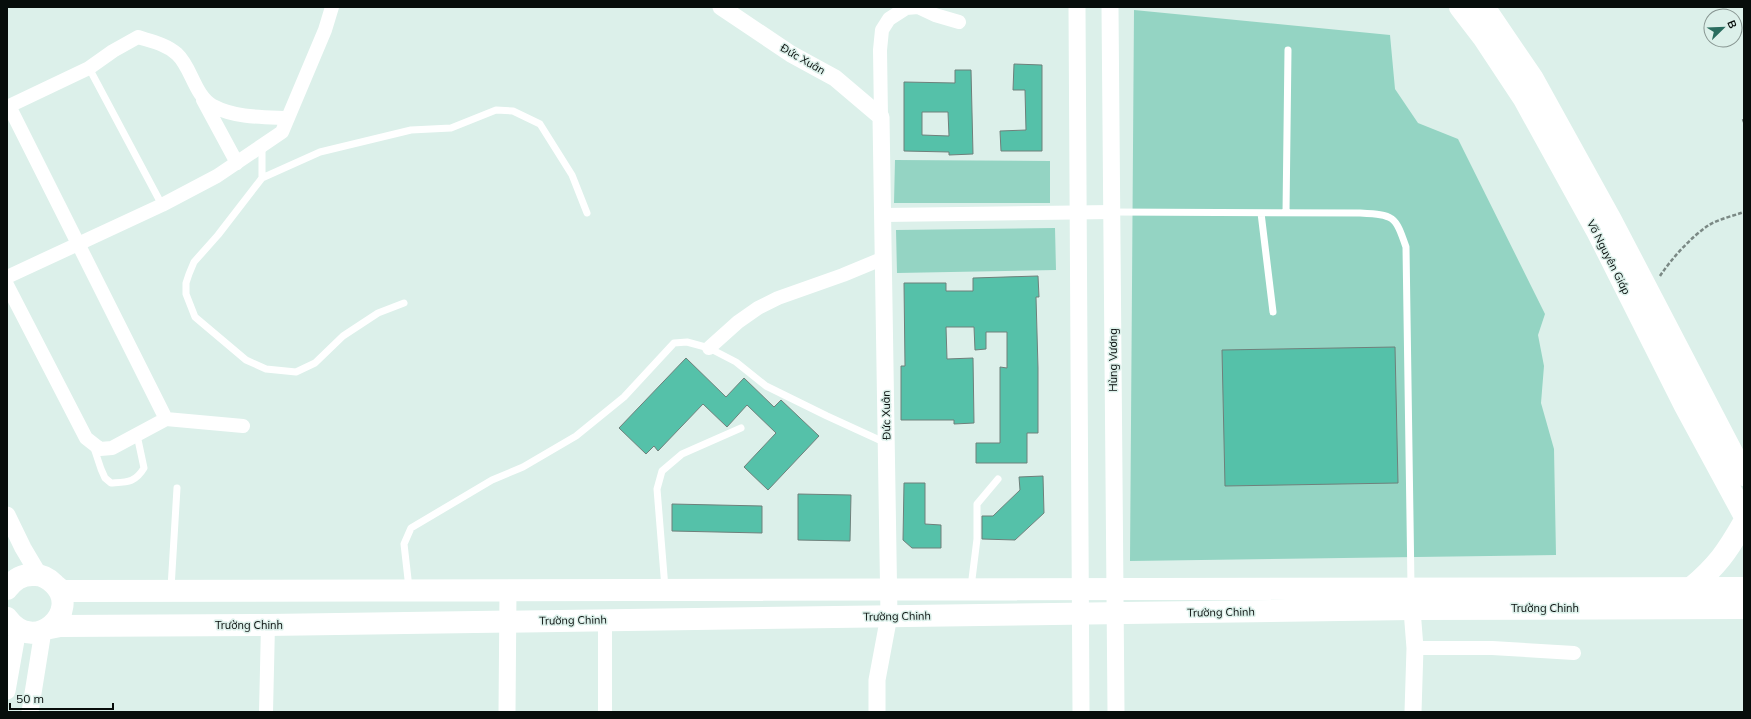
<svg xmlns="http://www.w3.org/2000/svg" width="1751" height="719" font-family="Mulish,sans-serif">
<style>
.green{fill:#94d4c3}
.building{fill:#55c1a9;stroke:#6f807b;fill-rule:evenodd}
.lines{fill:none;stroke-linecap:round;stroke-linejoin:round}
.path{stroke:#7b8985;stroke-width:2.5;stroke-dasharray:4 2;stroke-linecap:butt}
.service{stroke:#fff;stroke-width:7}
.minor{stroke:#fff;stroke-width:14}
.tertiary{stroke:#fff;stroke-width:17}
.primary{stroke:#fff;stroke-width:22}
.labels{text-anchor:middle;dominant-baseline:central;stroke-width:3;stroke-linejoin:round;paint-order:stroke}
.street-label{font-size:11px;fill:#070d0b;stroke:#dcf0ea}
</style>
<rect width="100%" height="100%" fill="#dcf0ea"/>
<!-- green -->
<path class="green" d="M1134 10 1390 35 1395 89 1418 123 1458 139 1545 314 1538 335 1544 366 1541 403 1554 449 1556 555 1130 561Z
M895 160 1050 161V203H894Z
M1055 228 1056 270 897 273 896 230Z"/>
<!-- building -->
<path class="building" d="M1014 64 1042 65V151H1001L1000 131 1026 130 1025 90H1013Z
M955 70H971L973 154 949 155V152L904 151V82L955 83ZM922 112H948L949 136 922 135Z
M1038 276 1039 297H1036L1038 368V433H1027V463H976V443H1000V367L1007 368V332H986V349L975 350 974 327H946L947 359 973 358 974 423 954 424V420H901V366H905L904 283H946V291H973V278Z
M1395 347 1398 483 1225 486 1222 350Z
M686 358 726 397 744 378 774 407 781 400 819 436 768 490 744 467 776 433 747 405 727 427 703 404 658 451 654 446 646 454 619 428Z
M1043 476 1044 513 1015 540 982 539V516H993L1020 490 1019 477Z
M904 483H925V524L941 525V548H912L903 540Z
M798 494 851 495 850 541 798 540Z
M672 504 762 506V533L672 531Z"/>
<g class="lines">
<!-- path -->
<path class="path" d="M1743 119 1744 122
M1660 276C1672 258 1691 237 1709 225 1719 219 1733 216 1744 212"/>
<!-- service -->
<path class="service" d="M89 68 162 205
M262 147V178L218 235 194 262 189 274 186 283V294L195 317 246 360 266 369 296 372 315 363 343 336 378 313 404 303
M262 178 320 152 411 130 451 128 496 110 513 111 540 124 572 175 587 213
M1112 212 1360 213C1394 215 1395 215 1406 247L1411 586
M1261 213 1273 312
M1286 213 1288 50
M93 445 101 469 105 478 111 483C127 482 135 483 144 468L137 435
M971 587 977 539V504L998 479
M171 588 177 488
M409 588 404 544 411 528 492 480 523 467 576 436 624 397 674 343 687 342 709 348 736 362 766 386 827 416 886 443
M665 588 657 489 662 471 682 454 741 428"/>
<!-- minor -->
<path class="minor" d="M203 100 237 163
M9 106 166 419
M7 107 89 68 113 51 138 37C150 41 166 44 177 54 192 68 194 95 213 106 235 118 264 117 288 118
M881 117 880 50 882 30 889 19 906 8 918 7 935 15 959 22
M883 215 1112 212
M7 277 162 205 217 176 282 132 325 30 332 7
M7 285 86 438 100 449 112 448 166 419 243 426
M709 348 738 322 758 308 778 298 843 275 884 258
M1415 648H1492L1574 653
M266 712 268 625
M605 712V620"/>
<!-- tertiary -->
<path class="tertiary" d="M721 7 791 54 835 78 881 117 889 616 877 680V712
M1077 7 1081 712
M1110 7 1116 712
M7 515 23 548 39 575
M1411 597 1415 648 1413 712
M7 691 18 629
M30 712 43 631
M507 712 508 590"/>
<!-- primary -->
<path class="primary" d="M1460 7 1483 37 1524 99 1598 233 1685 406 1744 515
M1484 7 1533 79 1611 220 1744 475
M56 586 62 591 1744 588
M1691 588C1717 566 1727 552 1744 522
M7 589C14 579 23 574 35 575 43 575 49 579 54 584 82 611 35 656 7 618
M50 628 60 626 268 625 1412 609 1744 608"/>
</g>
<g class="labels">
<!-- street labels -->
<g class="street-label">
<text transform="translate(803 59) rotate(30)">Đức Xuân</text>
<text transform="translate(1609 257) rotate(63)">Võ Nguyên Giáp</text>
<text transform="translate(1113 360) rotate(-90)">Hùng Vương</text>
<text transform="translate(886 415) rotate(-91)">Đức Xuân</text>
<text x="1545" y="608">Trường Chinh</text>
<text transform="translate(1221 612) rotate(-1)">Trường Chinh</text>
<text transform="translate(897 616) rotate(-1)">Trường Chinh</text>
<text transform="translate(573 620) rotate(-1)">Trường Chinh</text>
<text x="249" y="625">Trường Chinh</text>
</g>
</g>
<!-- border -->
<rect width="1751" height="719" fill="none" stroke="#070d0b" stroke-width="16"/>
<!-- north arrow -->
<g transform="translate(1723 28) rotate(67)"><circle r="19" fill="#dcf0ea" stroke="#879591"/>
<path d="M0-3L7 15L0 10L-7 15Z" fill="#2a6d5f"/>
<text y="-6" font-size="11" font-weight="bold" text-anchor="middle" fill="#070d0b">B</text>
</g>
<!-- scale -->
<path d="M10 703v6h103v-6" fill="none" stroke="#070d0b" stroke-width="2"/>
<text x="16" y="703" font-size="12" fill="#070d0b" stroke="#dcf0ea" stroke-width="3" paint-order="stroke">50 m</text>
</svg>
